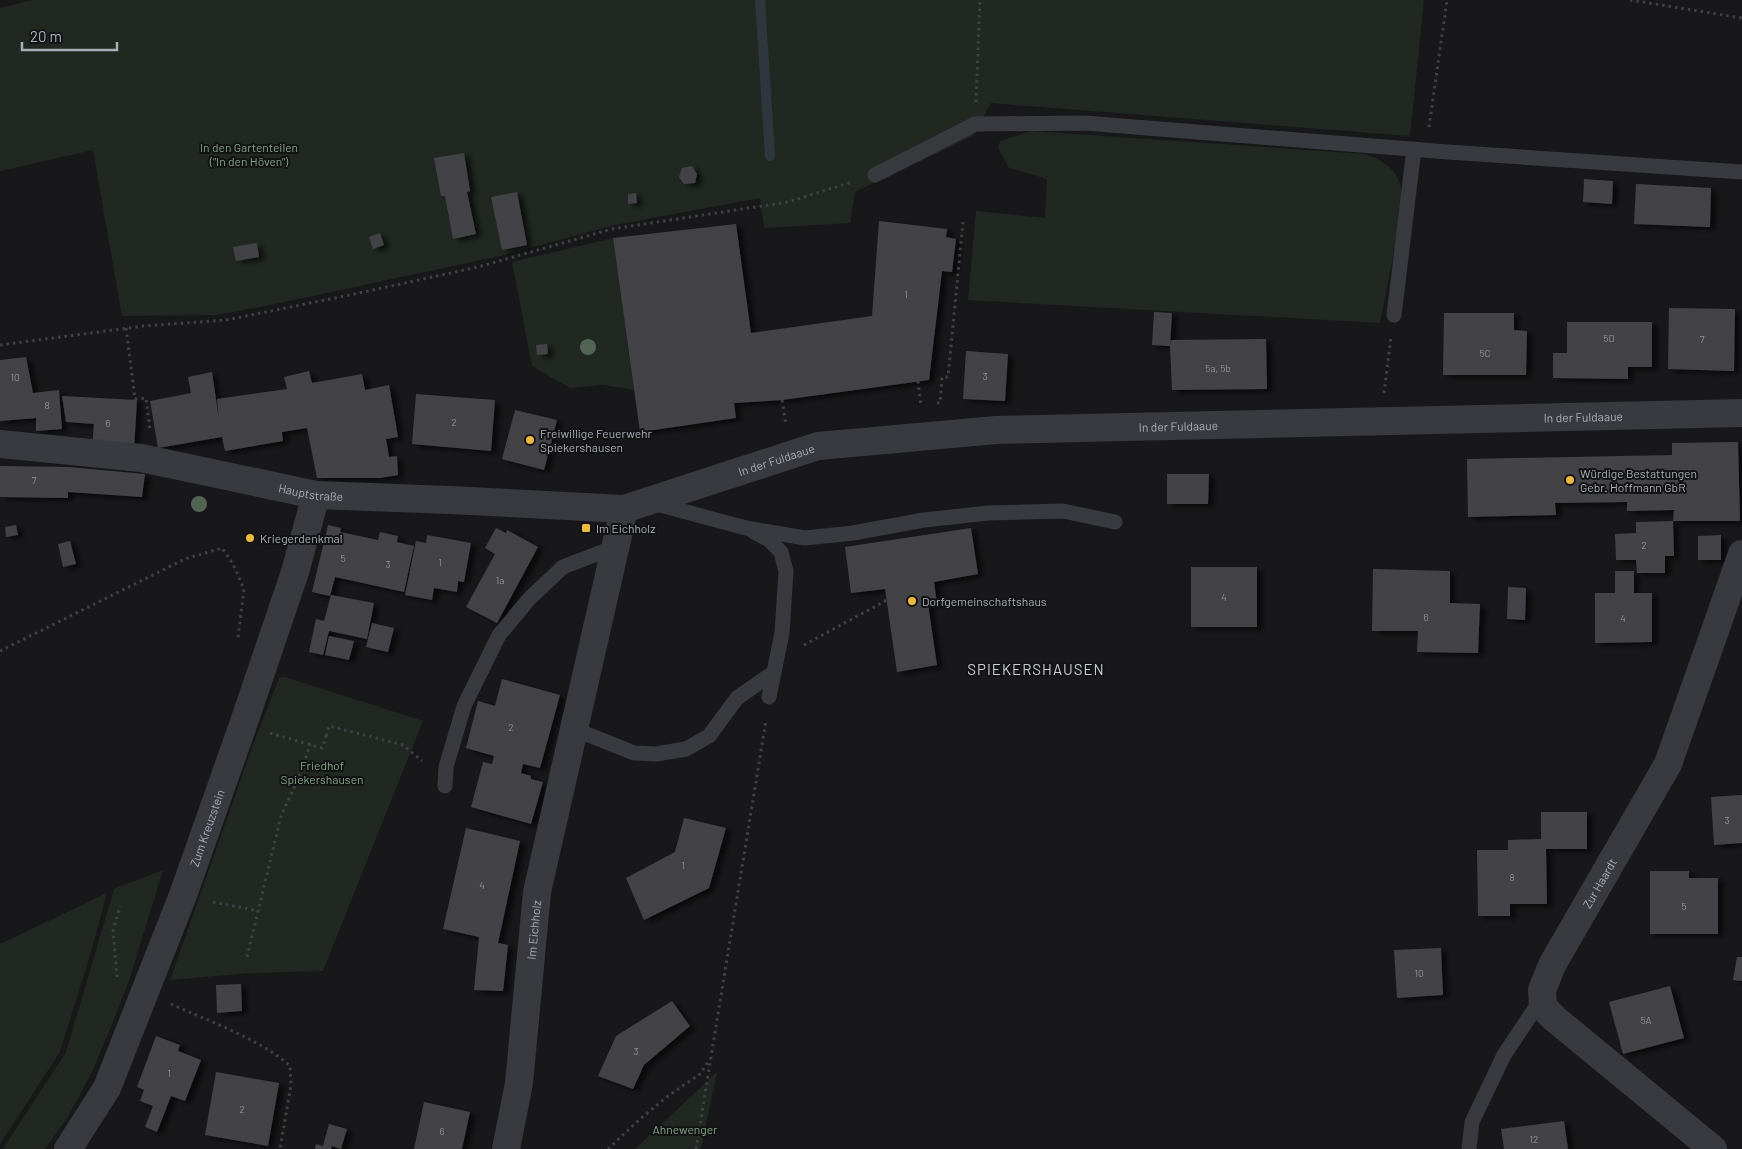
<svg xmlns="http://www.w3.org/2000/svg" width="1742" height="1149" font-family="Barlow,sans-serif">
<style>
.green{fill:#202821}
.lines{fill:none;stroke-linecap:round;stroke-linejoin:round}
.stream{stroke:#2e363e;stroke-width:10}
.building{fill:#424347;filter:url(#shadow)}
.path{stroke:#3f4146;stroke-width:3;stroke-dasharray:2.5 4;stroke-linecap:butt}
.service{stroke:#393a3f;stroke-width:15}
.minor{stroke:#393a3f;stroke-width:28}
.tertiary{stroke:#393a3f;stroke-width:28}
.tree{fill:#526555}
.poi-dot{fill:#edba3d;stroke:#131315;stroke-width:2}
.labels{text-anchor:middle;dominant-baseline:central;stroke-width:4;stroke-linejoin:round;paint-order:stroke}
.number-label{font-size:10px;fill:#90939c}
.park-label{font-size:12px;fill:#82a486;stroke:#131315}
.street-label{font-size:12px;fill:#aaaeb9;stroke:#131315}
.poi-label{font-size:12px;fill:#aaaeb9;stroke:#131315;text-anchor:start}
.quarter-label{font-size:15px;letter-spacing:1px;fill:#cbced5;stroke:#131315}
</style>
<defs>
<filter id="shadow"><feDropShadow dx="5.5" dy="3" stdDeviation="2.5" flood-color="#0009"/></filter>
</defs>
<rect width="100%" height="100%" fill="#18181a"/>
<!-- green -->
<path class="green" d="M33 0H1424L1410 136 991 103 973 136 855 192 850 223 764 228 760 198 615 225 500 256 266 306 216 315 122 316 93 150 0 171V8Z
M1031 131 1365 154C1392 164 1403 175 1403 205L1380 323 968 300 976 211 1045 218 1047 179 1009 168 998 148 1000 141Z
M613 238 634 390 603 385 570 388 532 366 512 262Z
M285 677 423 721 323 971 250 973 170 980 254 742 279 678Z
M163 870 129 981 110 1029 92 1072 68 1117 45 1149H3L66 1052 114 889Z
M107 893 91 952 60 1052 0 1144V944Z
M717 1072 701 1149H635Z"/>
<g class="lines">
<!-- stream -->
<path class="stream" d="M760 0 770 156"/>
</g>
<!-- building -->
<path class="building" d="M464 153 470 191 467 192 476 234 453 239 445 196H441L434 158Z
M692 166 697 174 695 183 684 184 679 177 682 168Z
M1584 179 1613 181 1612 204 1583 202Z
M1636 184 1711 188 1710 227 1634 224Z
M517 192 527 245 502 250 491 197Z
M636 193 637 203 628 204V194Z
M879 221 947 229 946 237 956 239 952 272 942 271 929 380 782 400 734 403 736 418 640 432 613 238 736 224 751 333 872 316Z
M380 233 384 245 373 249 369 237Z
M257 243 259 257 236 261 233 247Z
M1669 308 1735 309 1734 371 1668 369Z
M1154 312 1172 313 1170 346 1152 345Z
M1444 313H1514V330L1527 331 1526 375H1443Z
M1567 322H1652V367H1628V379L1553 378V353H1567Z
M1266 339 1267 389 1172 390 1170 346 1171 340Z
M547 344 548 354 537 355 536 345Z
M966 351 1008 354 1005 401 963 399Z
M26 357 33 393 59 390 62 429 36 431V418L0 421V360Z
M309 371 312 383 362 374 365 390 389 385 398 437 386 439 389 457 397 456 398 475 380 478H317L307 428 282 432 283 441 225 451 222 437 158 448 150 401 191 393 188 377 212 372 219 420 217 399 287 389 284 377Z
M416 394 495 400 491 451 412 444Z
M62 396 137 400 134 449 92 446 94 424 66 422Z
M515 410 557 420 544 470 502 459Z
M1738 442 1740 521H1673L1674 510 1627 511V502L1555 503 1556 515 1468 517 1467 459 1672 455V443Z
M0 466 68 467 145 474 142 497 68 492V498L0 497Z
M1167 474H1209L1208 504H1167Z
M1673 521 1674 556H1665V573H1637L1636 560H1616L1615 534 1636 533V522Z
M16 525 18 535 6 537 5 527Z
M328 525 341 528 340 532 378 540 380 532 398 536 397 542 414 546 404 592 335 577 330 596 312 592Z
M496 528 506 533 507 530 538 547 497 623 466 607 495 554 485 548Z
M971 528 978 574 934 582 937 603 928 604 937 665 897 672 885 589 851 593 845 547Z
M427 535 471 543 464 582 458 581 457 592 434 588 432 600 405 595 416 541 426 543Z
M1721 535V560H1698V536Z
M70 541 76 564 63 567 58 544Z
M1191 567H1257V627H1191Z
M1373 569 1450 571V603L1480 604 1478 653 1417 652 1418 631H1372Z
M1615 571H1634V593H1652V642L1595 643V593H1615Z
M1508 587 1526 588 1525 620 1507 619Z
M331 595 374 603 367 639 329 631 323 655 309 652 316 619 324 621Z
M372 623 394 628 388 652 366 647Z
M329 636 354 641 349 660 325 655Z
M502 679 560 695 540 768 523 764 521 773 531 776V779L543 782 531 824 471 807 483 762 492 764 494 756 466 748 478 701 495 706Z
M1742 795V843L1714 845 1711 797Z
M1541 812H1587V849H1546L1547 904H1510V916H1478L1477 850H1508V840L1541 839Z
M684 818 726 828 709 888 644 920 626 878 675 852Z
M466 828 520 841 498 943 508 945 503 991 474 990 479 937 443 929Z
M1650 871H1689V878H1718V934H1650Z
M1441 948 1443 995 1397 998 1394 950Z
M1737 957H1742V981L1733 980Z
M241 984 242 1011 217 1013 216 985Z
M1670 986 1684 1038 1623 1054 1609 1002Z
M672 1001 690 1026 644 1065 633 1089 598 1076 616 1036Z
M156 1036 180 1045 178 1051 201 1060 185 1101 171 1096 157 1132 145 1127 153 1106 140 1101 144 1090 137 1087Z
M216 1072 279 1083 268 1146 205 1135Z
M424 1102 470 1112 462 1149H414Z
M1564 1121 1568 1149H1504L1501 1129Z
M329 1124 347 1129 341 1149 332 1146 331 1149H315L316 1144 323 1146Z"/>
<g class="lines">
<!-- path -->
<path class="path" d="M1630 0 1742 18
M976 102 980 0
M1429 127 1447 0
M126 328 135 399 146 398 150 430
M0 345 144 326 226 320 350 295 478 267 612 229 788 202 852 182
M918 381 921 406
M1384 393 1391 337
M782 400 786 425
M937 403H940L942 377H948L963 222
M804 645 887 600
M0 651 185 559 222 548 233 564 244 589 238 638
M270 733 322 748 326 736 323 735
M326 736 329 726 403 745 422 761
M213 902 259 911
M247 957 281 816 302 770 310 744
M117 977 113 931 120 906
M171 1004C206 1020 262 1040 290 1066L291 1085 280 1149
M608 1149 640 1119 668 1096 700 1074 710 1059
M696 1149 766 720"/>
<!-- service -->
<path class="service" d="M875 175 975 124 1085 123 1448 152 1742 172
M1394 315 1414 149
M653 503 746 528 805 538 853 533 924 520 988 513 1063 511 1115 522
M754 532 769 540 781 552 786 571 782 633 769 697
M574 729 634 753 656 754 686 749 709 736 737 698 773 673
M445 786 446 767 464 706 499 635 530 598 563 567 615 547
M1469 1149 1472 1122 1504 1055 1542 998"/>
<!-- minor -->
<g class="minor">
<path id="s1" d="M68 1149 107 1088 183 895 243 725 295 572 316 495"/>
<path id="s2" d="M506 1149 519 1083 537 892 624 509"/>
<path id="s3" d="M1713 1149 1555 1019 1543 1007 1542 990 1552 965 1668 764 1742 554"/>
</g>
<!-- tertiary -->
<path class="tertiary" id="s4" d="M0 444 141 458 316 495 450 500 624 509 818 446 996 430 1742 413"/>
</g>
<!-- trees -->
<g class="tree">
<circle cx="588" cy="347" r="8"/>
<circle cx="199" cy="504" r="8"/>
</g>
<!-- markers -->
<g class="poi-dot">
<circle cx="530" cy="440" r="5"/>
<circle cx="1570" cy="480" r="5"/>
<rect x="581" y="523" width="10" height="10" rx="2.5"/>
<circle cx="250" cy="538" r="5"/>
<circle cx="912" cy="601" r="5"/>
</g>
<g class="labels">
<!-- number labels -->
<g class="number-label">
<text x="906" y="294">1</text>
<text x="1609" y="338">5D</text>
<text x="1702" y="339">7</text>
<text x="1485" y="353">5C</text>
<text x="1218" y="368">5a, 5b</text>
<text x="985" y="376">3</text>
<text x="15" y="377">10</text>
<text x="47" y="405">8</text>
<text x="454" y="422">2</text>
<text x="108" y="423">6</text>
<text x="34" y="480">7</text>
<text x="1644" y="545">2</text>
<text x="343" y="558">5</text>
<text x="440" y="562">1</text>
<text x="388" y="564">3</text>
<text x="500" y="580">1a</text>
<text x="1224" y="597">4</text>
<text x="1426" y="617">6</text>
<text x="1623" y="618">4</text>
<text x="511" y="727">2</text>
<text x="1727" y="820">3</text>
<text x="683" y="865">1</text>
<text x="1512" y="877">8</text>
<text x="482" y="885">4</text>
<text x="1684" y="906">5</text>
<text x="1419" y="973">10</text>
<text x="1646" y="1020">5A</text>
<text x="636" y="1051">3</text>
<text x="169" y="1073">1</text>
<text x="242" y="1109">2</text>
<text x="442" y="1131">6</text>
<text x="1534" y="1139">12</text>
</g>
<!-- park labels -->
<g class="park-label">
<text x="249" y="147">In den Gartenteilen<tspan x="249" dy="14">("In den Höven")</tspan></text>
<text x="322" y="765">Friedhof<tspan x="322" dy="14">Spiekershausen</tspan></text>
<text x="685" y="1129">Ahnewenger</text>
</g>
<!-- street labels -->
<g class="street-label">
<text stroke="none"><textPath href="#s4" startOffset="1599">In der Fuldaaue</textPath></text>
<text stroke="none"><textPath href="#s4" startOffset="1194">In der Fuldaaue</textPath></text>
<text stroke="none"><textPath href="#s4" startOffset="789">In der Fuldaaue</textPath></text>
<text stroke="none"><textPath href="#s4" startOffset="315">Hauptstraße</textPath></text>
<text stroke="none"><textPath href="#s1" startOffset="351">Zum Kreuzstein</textPath></text>
<text stroke="none"><textPath href="#s3" startOffset="360">Zur Haardt</textPath></text>
<text stroke="none"><textPath href="#s2" startOffset="221">Im Eichholz</textPath></text>
</g>
<!-- poi labels -->
<g class="poi-label">
<text x="540" y="433">Freiwillige Feuerwehr<tspan x="540" dy="14">Spiekershausen</tspan></text>
<text x="1580" y="473">Würdige Bestattungen<tspan x="1580" dy="14">Gebr. Hoffmann GbR</tspan></text>
<text x="596" y="528">Im Eichholz</text>
<text x="260" y="538">Kriegerdenkmal</text>
<text x="922" y="601">Dorfgemeinschaftshaus</text>
</g>
<!-- quarter labels -->
<g class="quarter-label">
<text x="1036" y="669">SPIEKERSHAUSEN</text>
</g>
</g>
<!-- scale -->
<path d="M22 42v8h95v-8" fill="none" stroke="#aaaeb9" stroke-width="2.5"/>
<text x="30" y="42" font-size="15" fill="#aaaeb9" stroke="#131315" stroke-width="4" paint-order="stroke">20 m</text>
</svg>
